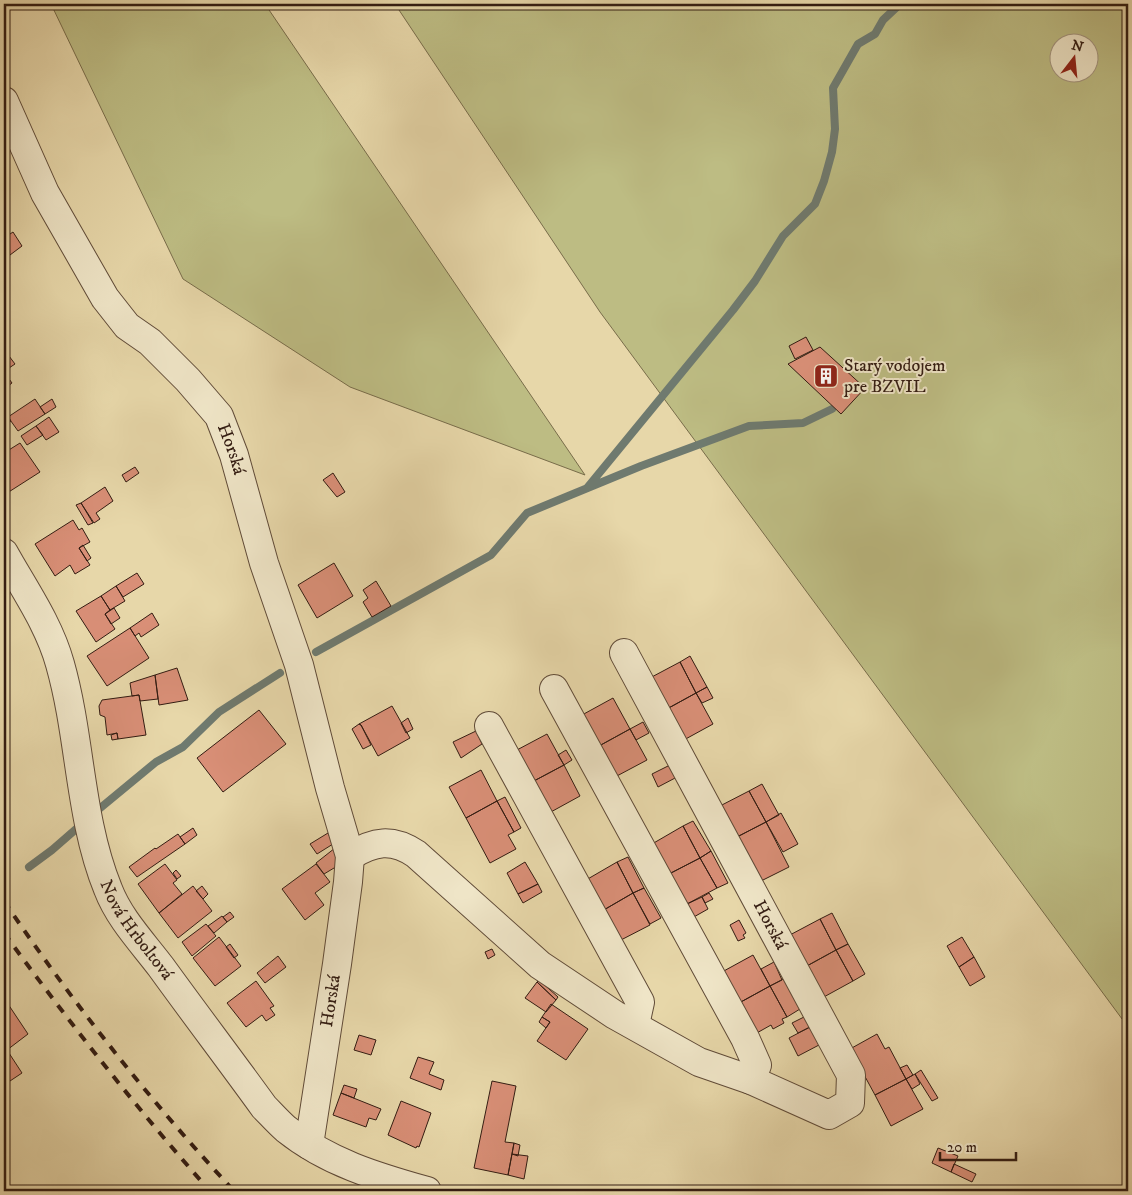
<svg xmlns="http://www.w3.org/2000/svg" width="1132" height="1195" font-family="'IM FELL DW Pica',serif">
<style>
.green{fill:#bdbc83;stroke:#786c4a;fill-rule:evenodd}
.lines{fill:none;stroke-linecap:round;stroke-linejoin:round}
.stream{stroke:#6f7a6f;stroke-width:8}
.building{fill:#d98f77;stroke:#331c12}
.minor-casing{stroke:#604b38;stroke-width:30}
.minor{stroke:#efe5c7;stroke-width:28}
.rail{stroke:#331c12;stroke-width:4;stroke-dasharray:9 9;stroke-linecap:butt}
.labels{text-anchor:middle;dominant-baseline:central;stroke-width:4;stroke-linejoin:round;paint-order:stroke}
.poi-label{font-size:18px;fill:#331c12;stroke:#efe5c7;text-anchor:start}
.street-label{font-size:18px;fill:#331c12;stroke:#efe5c7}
</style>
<rect width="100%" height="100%" fill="#e7d7a9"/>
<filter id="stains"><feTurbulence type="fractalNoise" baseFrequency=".004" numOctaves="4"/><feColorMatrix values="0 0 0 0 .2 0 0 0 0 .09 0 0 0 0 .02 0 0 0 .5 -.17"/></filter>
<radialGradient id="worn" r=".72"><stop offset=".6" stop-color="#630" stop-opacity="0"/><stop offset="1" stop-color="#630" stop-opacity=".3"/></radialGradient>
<!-- green -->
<path class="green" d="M51 4H265L585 475 350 387 183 279Z
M395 4H1128V1027L600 312ZM1060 42H1090V72H1060Z"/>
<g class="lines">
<!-- stream -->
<path class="stream" d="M587 488 733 310 755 281 783 236 815 204 824 181 832 152 835 129 833 88 858 44 875 34 883 20 900 4
M316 652 491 555 527 513 641 466 749 426 803 423 832 409
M93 814 156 762 183 747 219 712 280 673
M29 867 52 850 83 823"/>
</g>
<!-- building -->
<path class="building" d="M13 232 22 246 6 258 4 255V238Z
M806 337 813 350 795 359 789 346Z
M820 347 865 388 841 414 788 364Z
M6 352 15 364 6 370 4 366V354Z
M4 372 12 383 4 389Z
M35 399 45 414 18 431 8 417Z
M52 399 56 407 45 414 40 407Z
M4 411 11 421 4 426Z
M49 417 59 432 46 440 36 426Z
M36 426 43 435 27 445 21 436Z
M20 443 40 472 4 495V453Z
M135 467 139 473 126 482 122 475Z
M333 473 345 492 337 497 323 480Z
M105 487 113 501 96 513 100 519 94 523 81 503Z
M81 503 93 523 88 525 76 505Z
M73 520 79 530 82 528 90 542 79 548 90 565 75 574 70 565 55 576 35 544Z
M83 545 91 558 87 561 79 548Z
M334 563 353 596 317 618 298 585Z
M137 573 144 584 123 597 116 586Z
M376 581 391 606 372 617 363 602 368 598 363 590Z
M116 586 125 601 110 610 101 596Z
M101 596 110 610 105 614 115 629 96 642 76 611Z
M114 608 120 618 111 624 105 614Z
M152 613 159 625 141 637 139 633 135 636 130 628Z
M130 628 149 658 107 686 87 656Z
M690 656 707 687 696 693 680 662Z
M680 662 696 693 665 710 648 679Z
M177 668 188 700 159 705 155 675Z
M155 675 158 699 140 701 139 695 132 696 130 683Z
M707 687 713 698 702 703 696 693Z
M696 693 713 724 682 741 665 710Z
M139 695 146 735 118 739 117 733 107 735 105 717 100 715 99 706 102 700Z
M613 698 630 729 599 746 582 715Z
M392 706 410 738 378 756 361 725 359 724Z
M259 710 286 744 223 792 197 758Z
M408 718 413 729 406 733 401 723Z
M643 722 649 733 636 740 630 729Z
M359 724 361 725 371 745 363 749 352 729Z
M630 729 647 760 615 777 599 746Z
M476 731 482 744 461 758 453 742Z
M117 733 118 739 112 740 111 735Z
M547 734 564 765 532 782 515 751Z
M566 750 572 760 564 765 558 755Z
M564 765 580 796 549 813 532 782Z
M670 765 677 777 658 787 652 774Z
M481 770 497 801 466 818 449 787Z
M762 784 779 815 766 822 749 791Z
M749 791 766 822 735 838 718 807Z
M505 797 521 828 514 832 497 801Z
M497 801 514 832 508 835 516 849 490 863 466 818Z
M781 813 798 844 783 852 766 822Z
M693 821 711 851 700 858 683 826Z
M766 822 789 867 759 882 735 838Z
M683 826 700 858 669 874 652 844Z
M193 828 197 835 185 844 180 837Z
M328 833 333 844 317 854 310 844Z
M178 834 185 844 137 877 129 867 155 848 156 849Z
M335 848 339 865 324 874 316 863Z
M711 851 728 883 717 888 700 858Z
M628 857 644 888 633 893 617 862Z
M700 858 717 888 685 905 669 874Z
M525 862 538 884 518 894 507 873Z
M617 862 633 893 602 911 586 880Z
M165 864 177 880 173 883 182 894 159 913 138 884Z
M316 864 330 882 315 893 324 905 305 920 282 889Z
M176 870 181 876 177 879 173 873Z
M538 884 542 892 523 903 518 894Z
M193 886 212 911 178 938 159 913Z
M202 886 208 894 203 899 196 891Z
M644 888 661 918 650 924 633 893Z
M633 893 650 925 619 941 602 911Z
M709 893 713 899 705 903 702 897Z
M702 897 708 909 692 918 685 905Z
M230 912 234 917 227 922 223 917Z
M832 913 848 944 836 950 820 919Z
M222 916 227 922 214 933 208 926Z
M820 919 836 950 805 967 788 936Z
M739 920 746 933 743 935 745 938 738 941 730 925Z
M206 924 216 936 192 956 182 942Z
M219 937 241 966 215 986 193 958Z
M962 937 974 957 959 967 947 946Z
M230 944 238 955 234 958 226 947Z
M848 944 865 974 853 981 836 950Z
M492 949 495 955 488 959 485 952Z
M836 950 853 981 822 998 805 967Z
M753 955 770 986 739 1003 722 972Z
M278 956 286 967 265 983 257 973Z
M974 957 985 977 970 986 959 967Z
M774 962 782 980 770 986 761 969Z
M785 978 800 1009 787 1017 770 986Z
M539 980 558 997 556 1000 537 982Z
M256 981 274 1006 270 1008 275 1015 266 1021 262 1015 246 1027 227 1003Z
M537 982 556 1000 546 1012 525 998Z
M770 986 787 1017 782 1019 784 1023 773 1029 771 1025 755 1034 739 1003Z
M4 998 28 1034 7 1050 22 1073 4 1085Z
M551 1004 588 1029 566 1060 537 1041 550 1022 542 1017Z
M542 1017 550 1022 546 1028 539 1022Z
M804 1017 810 1027 798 1033 792 1023Z
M810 1027 819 1045 798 1056 789 1038Z
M877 1034 885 1049 889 1047 906 1079 875 1095 850 1049Z
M359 1035 376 1040 371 1055 354 1050Z
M418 1057 434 1062 429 1074 444 1080 441 1090 410 1078Z
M907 1065 913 1075 906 1079 900 1068Z
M921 1070 938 1098 932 1101 915 1074Z
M915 1074 920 1084 912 1089 906 1079Z
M906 1079 923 1109 891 1126 875 1095Z
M492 1081 516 1086 505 1142 514 1143 508 1175 474 1168Z
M344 1085 357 1089 354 1098 341 1093Z
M341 1093 381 1109 376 1120 369 1118 366 1127 333 1115Z
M401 1101 431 1113 419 1147 417 1146 416 1148 388 1135Z
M514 1143 520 1145 518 1156 512 1154Z
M938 1148 958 1156 951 1172 932 1163Z
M512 1154 528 1156 524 1179 508 1175Z
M954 1164 976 1174 972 1182 951 1172Z
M658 1187 669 1191H656Z"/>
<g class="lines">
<defs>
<g id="minor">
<path id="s1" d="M4 101 45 193 105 298 127 326 150 342 188 380 219 416 234 455 264 563 299 665 330 788 350 856 348 882 337 964 309 1145"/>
<path id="s2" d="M4 553C24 589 49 624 60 664 81 738 79 818 108 889 119 918 142 942 161 967 195 1014 230 1060 264 1107 271 1114 278 1122 286 1129 327 1162 377 1177 427 1191"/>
<path d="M554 689 745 1038 757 1065 751 1080"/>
<path d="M489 726 640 1002 635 1025"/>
<path d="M350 856C374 841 392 838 416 854L540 965 615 1015 699 1062 751 1080 829 1115 850 1103 851 1075 624 653"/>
</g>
</defs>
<!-- minor casing -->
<use href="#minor" class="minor-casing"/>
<!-- minor -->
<use href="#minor" class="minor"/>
<!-- rail -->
<path class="rail" d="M4 901C73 1003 150 1101 234 1191
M4 933C69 1022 137 1109 210 1191"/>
</g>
<!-- icons -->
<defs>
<symbol id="building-square" viewBox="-11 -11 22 22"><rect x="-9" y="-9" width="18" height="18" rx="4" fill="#8f2418" stroke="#efe5c7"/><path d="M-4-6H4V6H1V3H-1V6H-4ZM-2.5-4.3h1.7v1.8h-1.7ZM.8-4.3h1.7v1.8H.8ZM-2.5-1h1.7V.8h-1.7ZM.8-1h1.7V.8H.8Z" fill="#fff"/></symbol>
</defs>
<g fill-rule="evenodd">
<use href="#building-square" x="812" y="362" width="28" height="28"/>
</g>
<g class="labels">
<!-- poi labels -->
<g class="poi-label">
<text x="844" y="366">Starý vodojem<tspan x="844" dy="21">pre BZVIL</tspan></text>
</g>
<!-- street labels -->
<g class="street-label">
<text stroke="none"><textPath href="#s1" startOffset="422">Horská</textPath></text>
<text transform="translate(770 925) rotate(62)">Horská</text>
<text stroke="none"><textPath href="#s2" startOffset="405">Nová Hrboltová</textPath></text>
<text transform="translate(331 1001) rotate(-81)">Horská</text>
</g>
</g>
<!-- margin -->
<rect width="1132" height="1195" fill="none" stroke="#e7d7a9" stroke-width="20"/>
<rect x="5" y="5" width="1122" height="1185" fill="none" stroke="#331c12" stroke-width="2.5"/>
<rect x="10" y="10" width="1112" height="1175" fill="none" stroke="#331c12"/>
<!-- north arrow -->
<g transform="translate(1074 58) rotate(16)"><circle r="24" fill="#efe5c7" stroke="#a4957f"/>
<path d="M0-4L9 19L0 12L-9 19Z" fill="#8f2418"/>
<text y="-8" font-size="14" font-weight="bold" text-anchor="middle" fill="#331c12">N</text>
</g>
<!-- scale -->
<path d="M940 1152v8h76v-8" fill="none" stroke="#331c12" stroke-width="2.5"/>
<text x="947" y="1152" font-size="15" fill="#331c12" stroke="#efe5c7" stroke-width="4" paint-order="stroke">20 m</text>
<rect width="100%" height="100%" filter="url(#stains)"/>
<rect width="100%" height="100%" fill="url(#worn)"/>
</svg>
